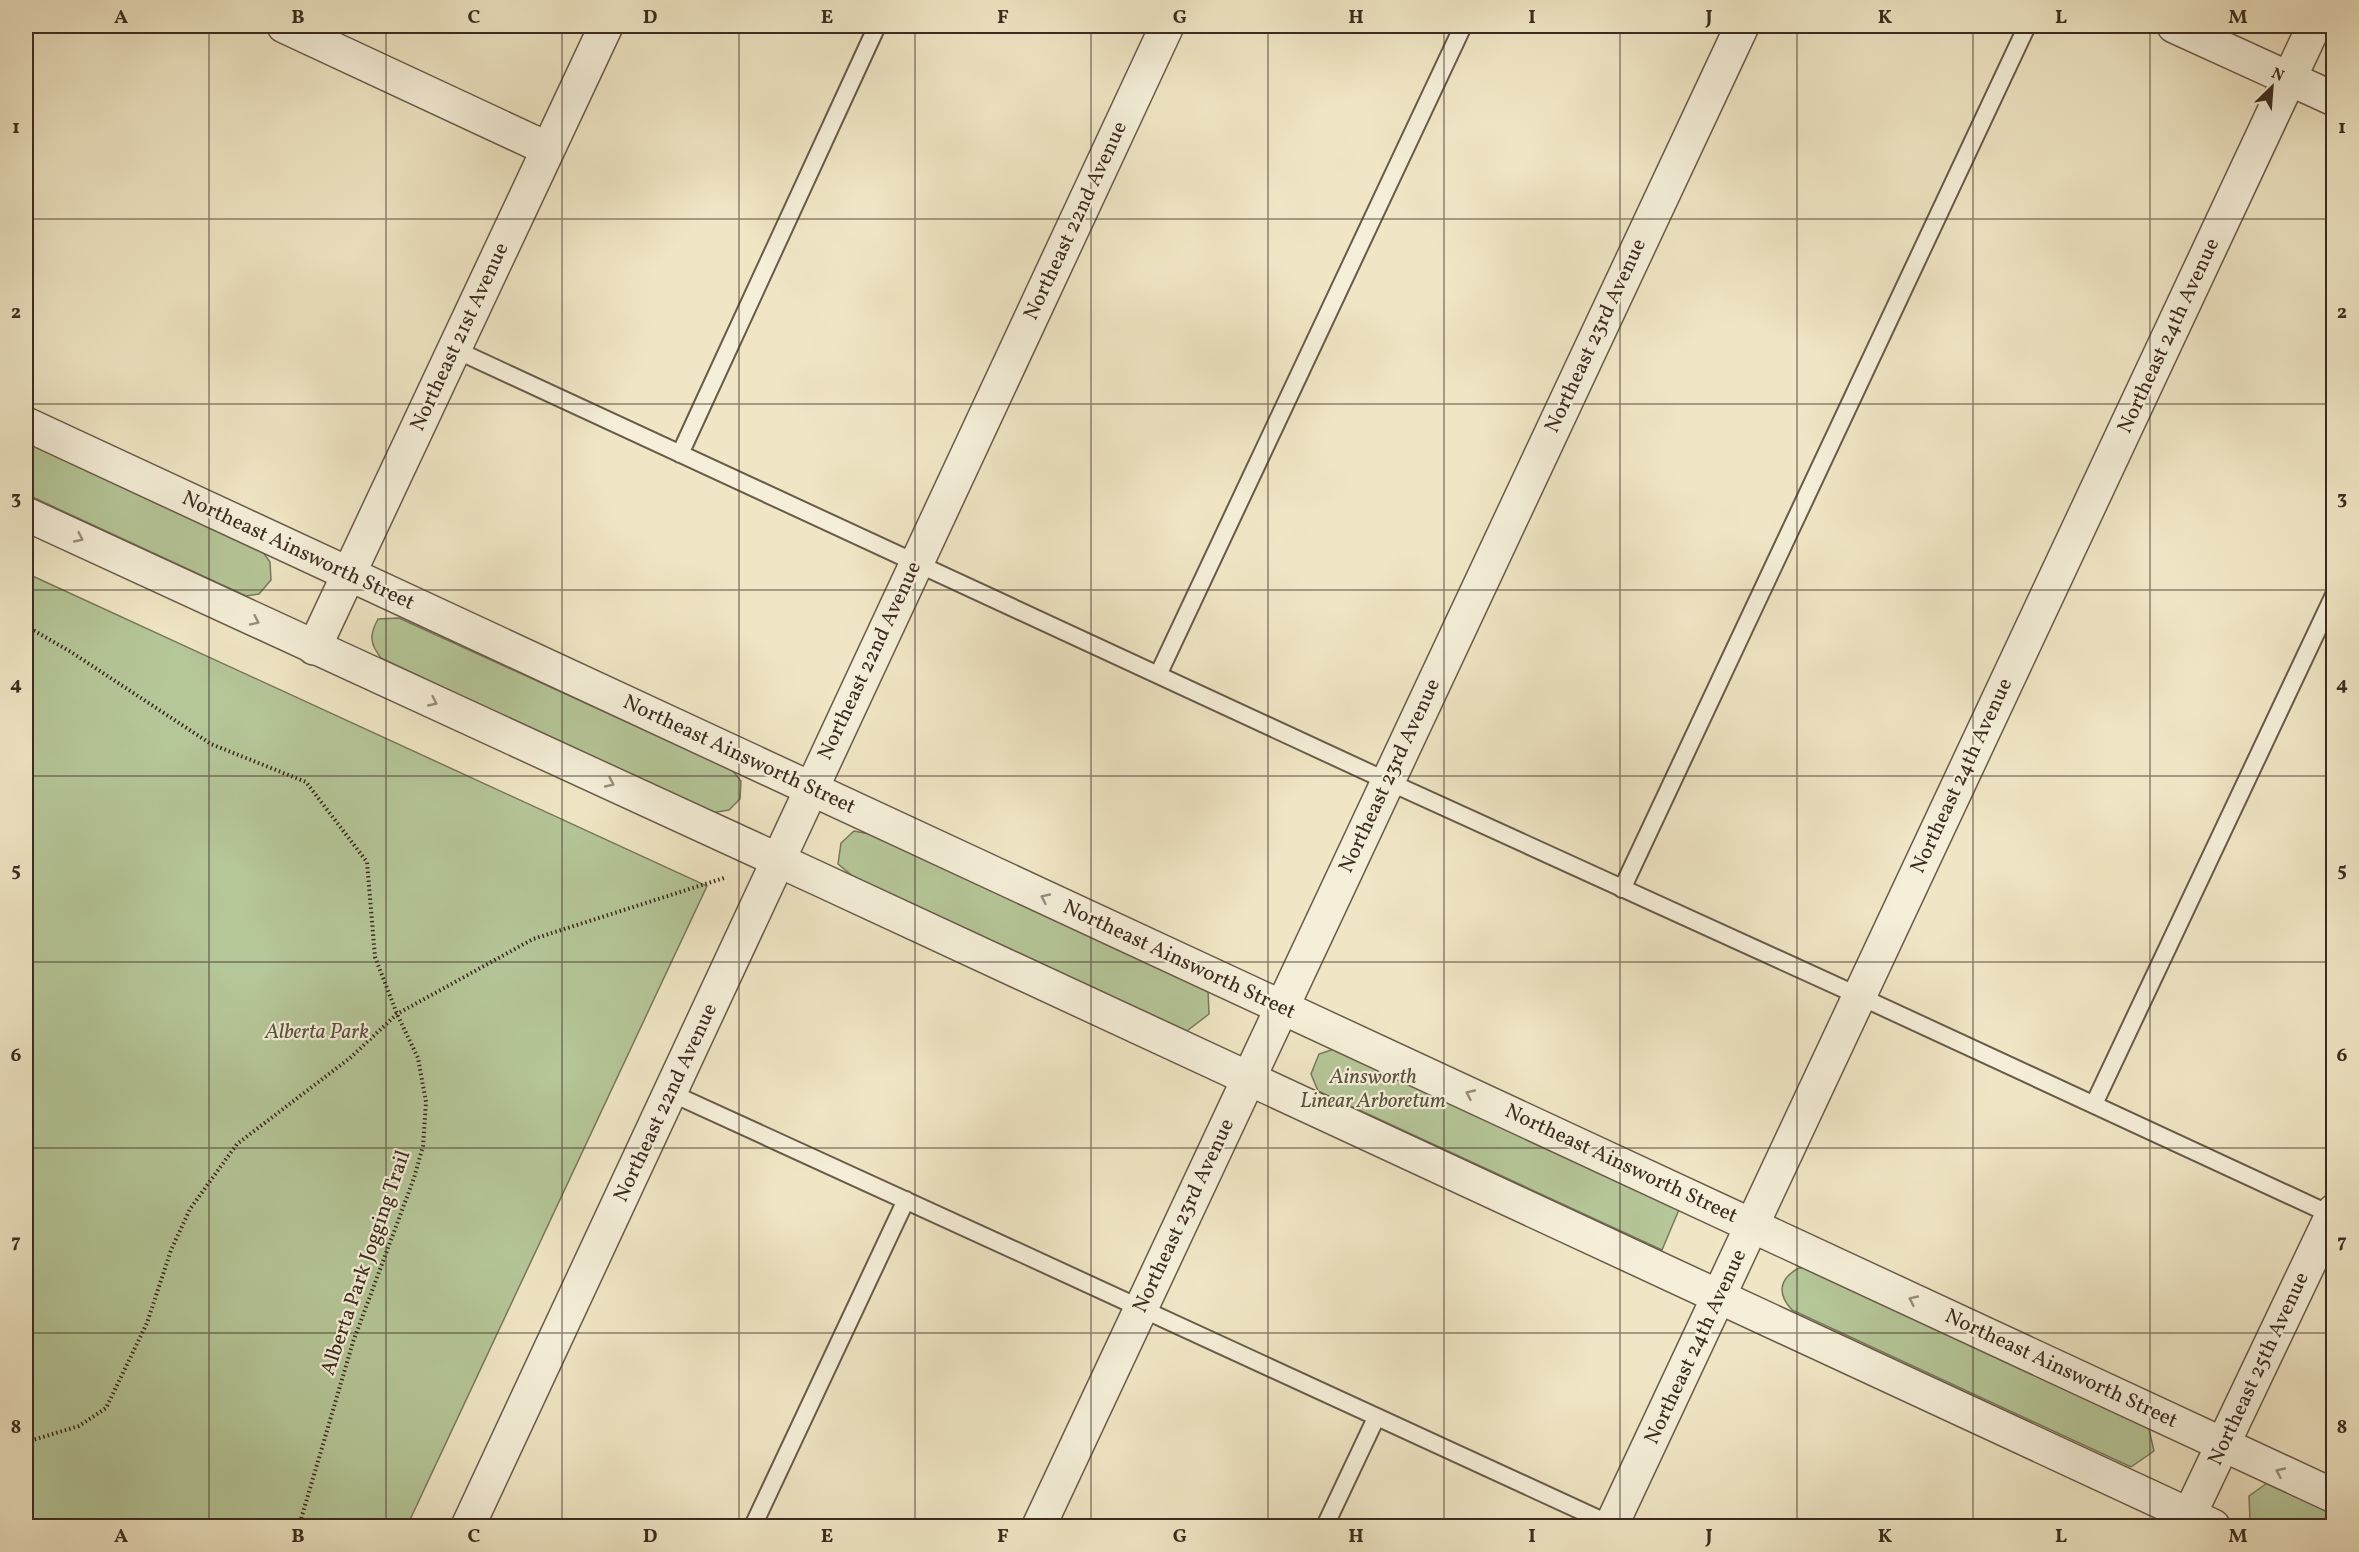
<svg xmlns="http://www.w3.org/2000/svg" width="2359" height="1552" font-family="Vollkorn,serif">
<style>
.green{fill:#b5c698;stroke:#78785c;stroke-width:1.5}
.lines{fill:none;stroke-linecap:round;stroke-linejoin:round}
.service-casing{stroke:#695a49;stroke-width:20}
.minor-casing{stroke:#695a49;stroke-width:36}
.tertiary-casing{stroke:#695a49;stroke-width:36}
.path{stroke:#3c2b20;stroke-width:4;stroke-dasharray:1.5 3;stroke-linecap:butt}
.service{stroke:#f5efd9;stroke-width:16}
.minor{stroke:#f5efd9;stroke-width:33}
.tertiary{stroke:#f5efd9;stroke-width:33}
.oneway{stroke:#988d7c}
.grid{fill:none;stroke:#3c2b20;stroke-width:1.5;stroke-opacity:0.55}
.labels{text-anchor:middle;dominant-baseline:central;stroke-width:4.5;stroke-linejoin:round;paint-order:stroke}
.street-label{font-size:21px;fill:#3c2b20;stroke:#f5efd9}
.park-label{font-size:21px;font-style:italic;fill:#5a523e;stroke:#f5efd9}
.neatline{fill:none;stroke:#3c2b20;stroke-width:2}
.grid-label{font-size:20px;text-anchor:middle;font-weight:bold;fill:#3c2b20}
</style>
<rect width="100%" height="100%" fill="#f0e6c5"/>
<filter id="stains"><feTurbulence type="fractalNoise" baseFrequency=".00333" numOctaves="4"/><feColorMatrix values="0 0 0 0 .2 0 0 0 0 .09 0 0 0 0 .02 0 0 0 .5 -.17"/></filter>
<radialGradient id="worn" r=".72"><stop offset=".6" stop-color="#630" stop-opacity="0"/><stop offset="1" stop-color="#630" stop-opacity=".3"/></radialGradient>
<!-- green -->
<path class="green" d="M26 442 263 552 270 562 271 580 259 594 246 596 26 494Z
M26 573 707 886 407 1526H26Z
M399 618 732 770 741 781 740 799 729 810 711 813 381 658C370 644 369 635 378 619Z
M854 831 874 835 1208 990 1209 1014 1187 1031 855 878 838 864 841 843Z
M1340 1047 1681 1205 1662 1250 1318 1091 1311 1074 1319 1054Z
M1799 1268H1811L2148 1425 2154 1451 2131 1467 1792 1310C1776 1293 1780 1278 1799 1268Z
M2267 1483 2333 1513V1526H2263L2250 1520 2249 1496Z"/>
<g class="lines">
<defs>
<path id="service" d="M454 349 1387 781 1859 996 2334 1216
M680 454 877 26
M1158 675 1463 26
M1622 889 2027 26
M671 1093C986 1236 1299 1382 1614 1526
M2094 1104 2334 595
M753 1526 906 1200
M1325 1526 1376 1418"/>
<path id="minor" d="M284 26 548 149
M2174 26 2334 99
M314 648 606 26
M468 1526 1167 26
M1039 1526 1742 26
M1611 1526 2314 26
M2184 1526 2334 1211"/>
<path id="tertiary" d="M26 424 2334 1496
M26 514 819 879 2213 1526"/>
</defs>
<!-- service casing -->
<use href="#service" class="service-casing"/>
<!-- minor casing -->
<use href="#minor" class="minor-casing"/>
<!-- tertiary casing -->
<use href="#tertiary" class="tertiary-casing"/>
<!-- path -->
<path class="path" d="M26 626 71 652 211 744 306 782 367 862 375 957 397 1014 418 1058 426 1102 423 1146 414 1178 353 1342 299 1526
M26 1442 79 1426 106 1408 147 1323 171 1250 190 1209 237 1144 350 1058 397 1014 533 939 724 878"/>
<!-- service -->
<use href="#service" class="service"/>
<!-- minor -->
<use href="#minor" class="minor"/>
<!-- tertiary -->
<use href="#tertiary" class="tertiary"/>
</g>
<!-- one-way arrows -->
<defs><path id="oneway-chevron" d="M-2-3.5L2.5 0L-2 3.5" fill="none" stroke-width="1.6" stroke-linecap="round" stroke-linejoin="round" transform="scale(1.5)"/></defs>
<g class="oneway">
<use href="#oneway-chevron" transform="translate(79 538) rotate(25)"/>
<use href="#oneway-chevron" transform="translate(255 621) rotate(25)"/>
<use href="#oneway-chevron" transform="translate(433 702) rotate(25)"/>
<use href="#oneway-chevron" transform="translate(610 783) rotate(25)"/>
<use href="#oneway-chevron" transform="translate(1045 898) rotate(-155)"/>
<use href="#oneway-chevron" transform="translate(1470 1094) rotate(-155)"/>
<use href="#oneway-chevron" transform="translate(1913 1300) rotate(-155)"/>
<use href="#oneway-chevron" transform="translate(2280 1472) rotate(-155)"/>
</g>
<!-- grid -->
<path class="grid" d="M209 26V1526M386 26V1526M562 26V1526M739 26V1526M915 26V1526M1091 26V1526M1268 26V1526M1444 26V1526M1620 26V1526M1797 26V1526M1973 26V1526M2150 26V1526M26 219H2334M26 404H2334M26 590H2334M26 776H2334M26 962H2334M26 1148H2334M26 1333H2334"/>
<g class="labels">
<!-- street labels -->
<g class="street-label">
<text transform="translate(1076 221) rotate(-65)">Northeast 22nd Avenue</text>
<text transform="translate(1596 336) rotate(-65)">Northeast 23rd Avenue</text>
<text transform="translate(2169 336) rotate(-65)">Northeast 24th Avenue</text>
<text transform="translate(460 337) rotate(-65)">Northeast 21st Avenue</text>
<text transform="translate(298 551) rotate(25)">Northeast Ainsworth Street</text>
<text transform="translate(870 661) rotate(-65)">Northeast 22nd Avenue</text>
<text transform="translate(739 755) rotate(25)">Northeast Ainsworth Street</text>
<text transform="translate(1390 776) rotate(-65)">Northeast 23rd Avenue</text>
<text transform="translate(1962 776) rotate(-65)">Northeast 24th Avenue</text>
<text transform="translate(1179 960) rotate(25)">Northeast Ainsworth Street</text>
<text transform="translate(666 1103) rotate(-65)">Northeast 22nd Avenue</text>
<text transform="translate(1621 1164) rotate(25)">Northeast Ainsworth Street</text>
<text transform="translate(1184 1216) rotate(-65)">Northeast 23rd Avenue</text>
<text transform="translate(366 1263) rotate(-71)">Alberta Park Jogging Trail</text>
<text transform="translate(1696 1347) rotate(-65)">Northeast 24th Avenue</text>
<text transform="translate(2061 1369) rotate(25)">Northeast Ainsworth Street</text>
<text transform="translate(2259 1369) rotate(-65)">Northeast 25th Avenue</text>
</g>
<!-- park labels -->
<g class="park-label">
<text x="317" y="1032">Alberta Park</text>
<text x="1373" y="1077">Ainsworth<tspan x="1373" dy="24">Linear Arboretum</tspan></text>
</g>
</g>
<!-- margin -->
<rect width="2359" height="1552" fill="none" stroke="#f0e6c5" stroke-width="66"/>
<!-- north arrow -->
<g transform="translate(2272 87) rotate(25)" stroke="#f5efd9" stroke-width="4.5" paint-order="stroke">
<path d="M0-4.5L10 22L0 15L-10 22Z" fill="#3c2b20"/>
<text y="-9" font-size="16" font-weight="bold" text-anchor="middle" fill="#3c2b20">N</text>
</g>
<rect x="33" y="33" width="2293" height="1486" class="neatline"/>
<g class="grid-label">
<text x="121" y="23">A</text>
<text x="298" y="23">B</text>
<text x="474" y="23">C</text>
<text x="650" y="23">D</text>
<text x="827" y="23">E</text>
<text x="1003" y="23">F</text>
<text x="1180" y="23">G</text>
<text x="1356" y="23">H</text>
<text x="1532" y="23">I</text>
<text x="1709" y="23">J</text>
<text x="1885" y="23">K</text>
<text x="2061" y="23">L</text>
<text x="2238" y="23">M</text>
<text x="16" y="133">1</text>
<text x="2342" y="133">1</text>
<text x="16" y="318">2</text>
<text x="2342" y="318">2</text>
<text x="16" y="504">3</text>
<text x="2342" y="504">3</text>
<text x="16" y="690">4</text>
<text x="2342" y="690">4</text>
<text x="16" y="876">5</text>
<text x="2342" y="876">5</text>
<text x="16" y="1061">6</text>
<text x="2342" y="1061">6</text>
<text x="16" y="1247">7</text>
<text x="2342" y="1247">7</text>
<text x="16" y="1433">8</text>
<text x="2342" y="1433">8</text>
<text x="121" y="1542">A</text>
<text x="298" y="1542">B</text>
<text x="474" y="1542">C</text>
<text x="650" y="1542">D</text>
<text x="827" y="1542">E</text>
<text x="1003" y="1542">F</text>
<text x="1180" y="1542">G</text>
<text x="1356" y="1542">H</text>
<text x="1532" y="1542">I</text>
<text x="1709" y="1542">J</text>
<text x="1885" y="1542">K</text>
<text x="2061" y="1542">L</text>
<text x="2238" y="1542">M</text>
</g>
<rect width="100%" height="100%" filter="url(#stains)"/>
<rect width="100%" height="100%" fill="url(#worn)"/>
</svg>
